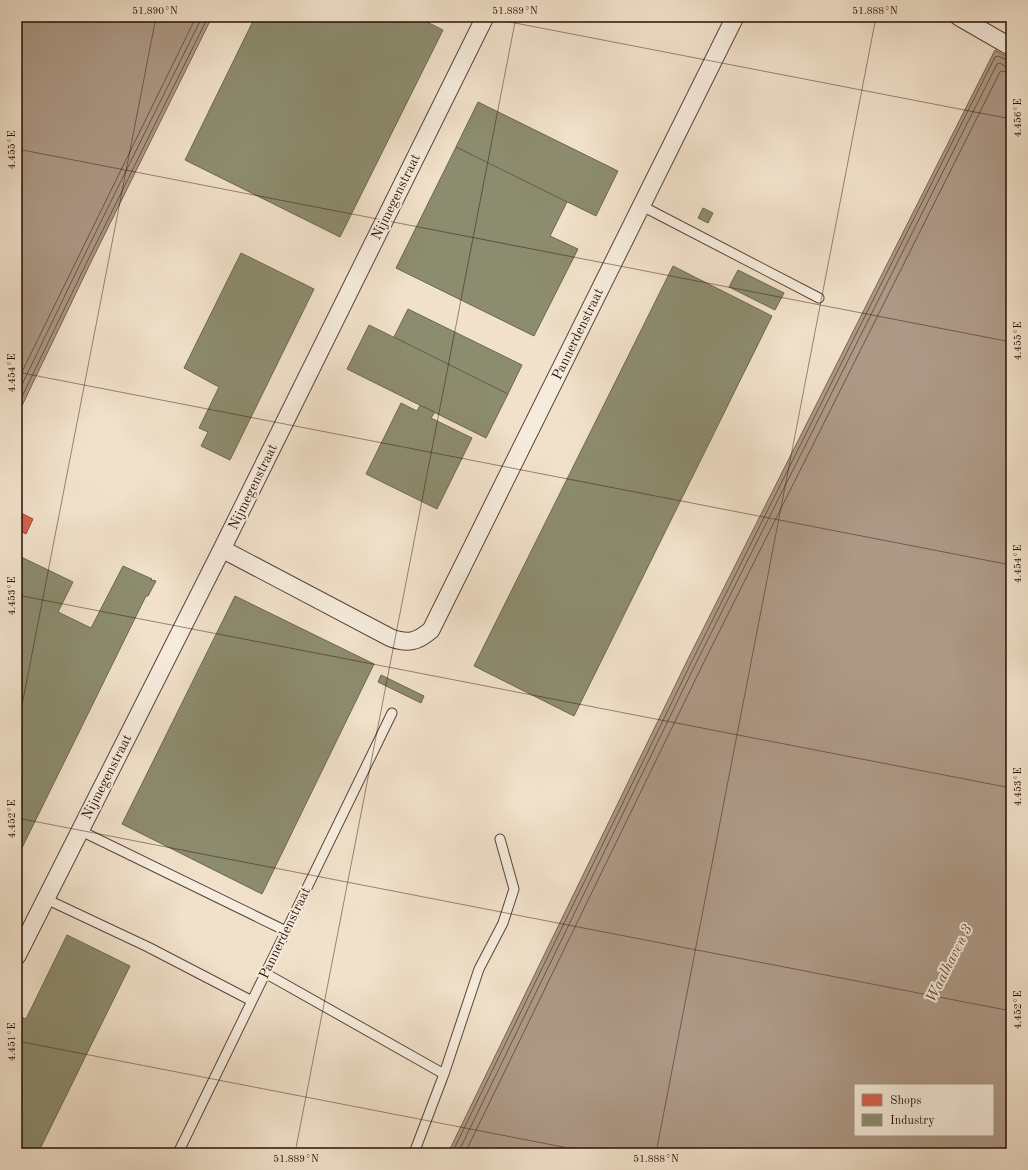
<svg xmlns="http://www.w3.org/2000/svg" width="1028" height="1170" font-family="'Old Standard TT',serif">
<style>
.water{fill:#ad9986;stroke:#796152;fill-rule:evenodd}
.shops{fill:#d6604d;stroke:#a24737}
.industry{fill:#8c8c6e;stroke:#6f664e}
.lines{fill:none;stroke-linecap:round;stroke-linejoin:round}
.shore{stroke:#6c5444;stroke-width:1}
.lane-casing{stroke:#5c4335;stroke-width:11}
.street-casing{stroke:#5c4335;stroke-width:19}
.lane{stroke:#f6ecdd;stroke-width:9}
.street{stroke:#f6ecdd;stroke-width:17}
.ticks{fill:none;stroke:#2a0e03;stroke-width:1;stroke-opacity:0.45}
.labels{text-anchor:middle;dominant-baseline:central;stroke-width:4;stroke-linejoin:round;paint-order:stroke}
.street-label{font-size:14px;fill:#2a0e03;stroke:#f6ecdd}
.water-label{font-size:15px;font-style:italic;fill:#654d3e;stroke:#f6ecdd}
.neatline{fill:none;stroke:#2a0e03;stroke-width:1.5}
.ticks-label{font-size:10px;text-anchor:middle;fill:#2a0e03}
</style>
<rect width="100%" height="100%" fill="#f1e1ca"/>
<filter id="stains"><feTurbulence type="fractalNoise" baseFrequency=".005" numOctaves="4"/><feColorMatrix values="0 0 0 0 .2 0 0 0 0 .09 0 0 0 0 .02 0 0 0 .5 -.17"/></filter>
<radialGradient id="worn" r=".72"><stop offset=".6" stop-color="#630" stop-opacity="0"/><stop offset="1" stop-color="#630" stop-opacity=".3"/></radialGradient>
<!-- water -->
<path class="water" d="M17 17H212L89 266 17 416Z
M995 50 1011 59V1153H448L688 659ZM855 1085H993V1135H855Z"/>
<!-- shops -->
<path class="shops" d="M17 511 33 519 26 534 17 529Z"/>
<!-- industry -->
<path class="industry" d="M255 17H417L443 30 340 237 185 160Z
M478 102 618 171 596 216 456 147Z
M456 147 567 202 550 236 578 249 534 336 396 268Z
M703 208 713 213 708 223 698 218Z
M241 253 314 289 230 460 201 446 208 432 199 428 219 387 184 368Z
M673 266 772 316 574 716 474 666Z
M738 270 784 293 775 310 729 287Z
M408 309 522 365 508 394 394 337Z
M369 325 508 394 486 438 347 369Z
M401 403 417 411 420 405 435 412 431 418 472 438 437 509 366 474Z
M17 555 73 582 58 612 91 628 123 566 152 579 151 580 152 581 153 580 156 581 148 596H146L17 858Z
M235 596 374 664 262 894 122 824Z
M381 675 424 696 421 703 378 682Z
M67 935 130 966 38 1153H17V1015L26 1019Z"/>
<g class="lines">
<!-- shore -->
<path class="shore" d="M17 382 196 17
M17 395 81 262 202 17
M17 407 86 264 208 17
M452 1153 692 661 995 57 998 56 1011 62
M458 1153 696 663 997 64 1000 63 1006 67H1011
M465 1153 702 666 1000 72 1002 71 1011 73"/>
<defs>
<path id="lane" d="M642 206 819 298
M81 831 286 931
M46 899 148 947 252 1001
M265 973 444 1074
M178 1153 392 713
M414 1153 444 1074 479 969 503 923 514 889 500 839"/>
<path id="street" d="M959 17 1011 47
M222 549 391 638C408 644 417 642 431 630L735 17
M17 956 222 549 485 17"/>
</defs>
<!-- lane casing -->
<use href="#lane" class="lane-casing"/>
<!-- street casing -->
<use href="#street" class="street-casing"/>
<!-- lane -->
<use href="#lane" class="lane"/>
<!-- street -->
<use href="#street" class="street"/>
</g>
<!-- ticks -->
<path class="ticks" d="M484 17 1011 119M17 149 1011 342M17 372 1011 565M17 595 1011 788M17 731 156 17M17 818 1011 1011M17 1041 594 1153M295 1153 516 17M656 1153 876 17"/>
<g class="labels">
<!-- street labels -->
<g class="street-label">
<text transform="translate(396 197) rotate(-64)">Nijmegenstraat</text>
<text transform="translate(578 334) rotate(-64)">Pannerdenstraat</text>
<text transform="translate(253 487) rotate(-64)">Nijmegenstraat</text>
<text transform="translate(107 777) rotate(-63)">Nijmegenstraat</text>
<text transform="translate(285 933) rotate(-64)">Pannerdenstraat</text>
</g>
<!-- water labels -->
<g class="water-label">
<text transform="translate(950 964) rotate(-63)">Waalhaven 3</text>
</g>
</g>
<!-- margin -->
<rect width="1028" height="1170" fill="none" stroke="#f1e1ca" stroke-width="44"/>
<!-- legend -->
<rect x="854" y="1084" width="140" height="52" fill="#f6ecdd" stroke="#a49386"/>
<rect x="862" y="1094" width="20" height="12" fill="#d6604d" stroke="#a49386"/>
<text x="890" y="1104" font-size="12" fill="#2a0e03">Shops</text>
<rect x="862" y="1114" width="20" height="12" fill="#8c8c6e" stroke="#a49386"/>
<text x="890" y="1124" font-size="12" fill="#2a0e03">Industry</text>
<rect x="22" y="22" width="984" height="1126" class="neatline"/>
<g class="ticks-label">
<text x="155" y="14">51.890°N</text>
<text x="515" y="14">51.889°N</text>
<text x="875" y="14">51.888°N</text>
<text transform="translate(1017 118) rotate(-90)" y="4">4.456°E</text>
<text transform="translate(11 150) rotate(-90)" y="4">4.455°E</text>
<text transform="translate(1017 341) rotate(-90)" y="4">4.455°E</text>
<text transform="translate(11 373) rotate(-90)" y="4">4.454°E</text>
<text transform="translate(1017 564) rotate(-90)" y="4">4.454°E</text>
<text transform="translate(11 596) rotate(-90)" y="4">4.453°E</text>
<text transform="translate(1017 787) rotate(-90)" y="4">4.453°E</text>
<text transform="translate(11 819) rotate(-90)" y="4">4.452°E</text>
<text transform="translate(1017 1010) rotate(-90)" y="4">4.452°E</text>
<text transform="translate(11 1042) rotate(-90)" y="4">4.451°E</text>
<text x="296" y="1162">51.889°N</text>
<text x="656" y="1162">51.888°N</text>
</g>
<rect width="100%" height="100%" filter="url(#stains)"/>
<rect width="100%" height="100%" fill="url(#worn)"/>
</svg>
